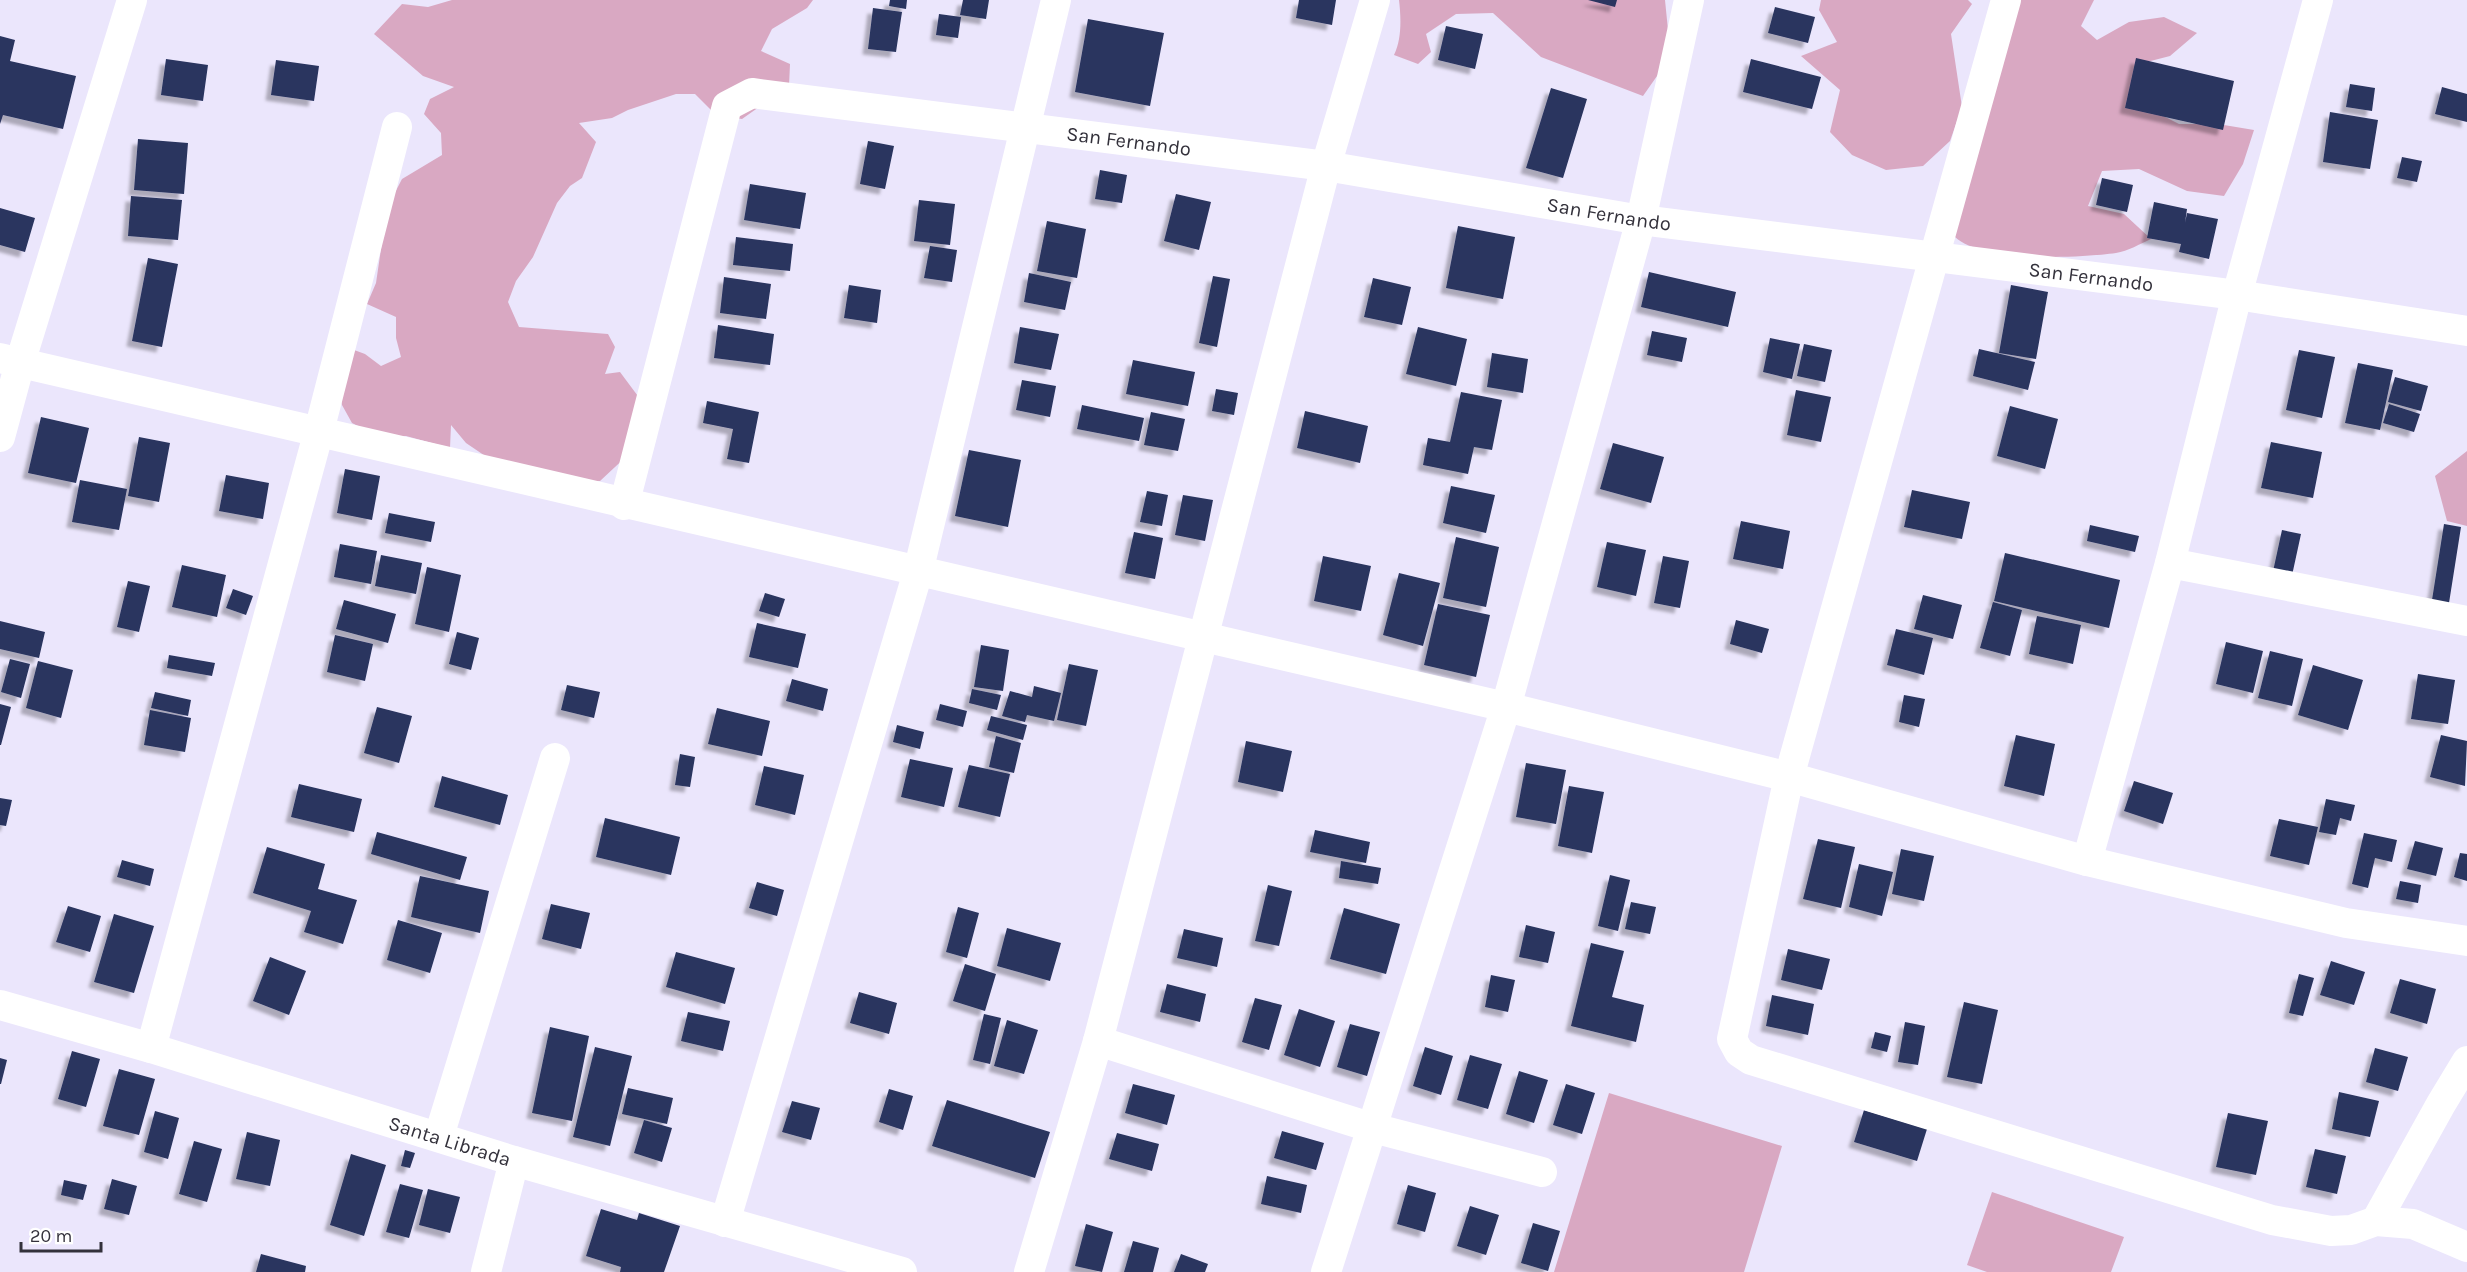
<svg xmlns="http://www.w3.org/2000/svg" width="2467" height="1272" font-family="Karla,sans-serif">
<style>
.green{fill:#d9a8c2}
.building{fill:#29345f;filter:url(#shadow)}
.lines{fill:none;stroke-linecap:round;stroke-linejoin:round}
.minor{stroke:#fff;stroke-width:30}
.labels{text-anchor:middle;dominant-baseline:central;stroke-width:6;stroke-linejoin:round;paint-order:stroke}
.street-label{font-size:20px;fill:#33313b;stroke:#fff}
</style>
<defs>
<filter id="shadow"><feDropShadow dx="-5.5" dy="5.5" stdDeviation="1.5" flood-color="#0004"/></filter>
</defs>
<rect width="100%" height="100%" fill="#ebe6fc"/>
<!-- green -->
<path class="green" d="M452 0H813L807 8 772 29 761 51 790 64 789 86 742 119 716 115 695 94H676L628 110 612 118 579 123 596 142 582 178 570 186 557 203 533 257 516 281 508 302 519 327 608 334 615 347 605 374 620 372 652 415 630 453 600 481 557 482 503 468 466 443 451 425 450 448 406 436 382 438 352 423 342 405 335 372 346 347 365 354 381 366 401 357 396 338V317L367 304 376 283 387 208 402 179 442 155 441 133 424 114 430 99 454 87 423 76 374 34 402 4 428 7Z
M1399 0H1665L1668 30 1664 66 1643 96 1541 57 1493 13 1456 14 1426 34 1431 52 1418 64 1394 55C1402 39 1401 17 1399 0Z
M1821 0H1968L1972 4 1951 34 1962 107 1950 141 1923 166 1886 170 1852 155 1830 132 1840 90 1801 56 1837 42 1819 10Z
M1994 0H2094L2081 26 2097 40 2129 22 2164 17 2197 33 2170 56 2135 65 2132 100 2179 124H2218L2254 130 2243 164 2224 196 2187 191 2139 169 2102 171 2088 206 2124 214 2151 239C2140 244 2128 251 2116 253 2080 258 1977 263 1953 235Z
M2467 451V526L2447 521 2435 476Z
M1609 1093 1782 1146 1744 1272H1554Z
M1992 1192 2124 1237 2111 1272H1987L1967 1265Z"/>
<!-- building -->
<path class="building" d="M890 0H907L906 9 889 6Z
M963 0H989L986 19 960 15Z
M1299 0H1336L1332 25 1296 18Z
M1588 0H1617L1615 7Z
M1775 7 1815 17 1808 43 1768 33Z
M873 8 902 12 896 52 868 49Z
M939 14 961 17 958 38 936 35Z
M1088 19 1164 33 1150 106 1075 92Z
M1446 26 1483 34 1475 69 1438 60Z
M0 36 15 40 10 61 76 76 63 129 3 115 0 124Z
M2136 58 2234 81 2223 130 2125 108Z
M166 59 208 65 203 101 161 95Z
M1751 59 1821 77 1812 109 1743 92Z
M276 60 319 66 314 101 271 95Z
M2350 84 2375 88 2372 111 2346 107Z
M2442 87 2467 94V122L2435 114Z
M1551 88 1587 99 1563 178 1526 168Z
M2330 112 2378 120 2370 169 2323 162Z
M138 139 188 143 184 194 134 190Z
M868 141 894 146 885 189 860 184Z
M2402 157 2422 161 2417 182 2397 178Z
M1100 170 1127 175 1122 203 1095 199Z
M2102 178 2133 185 2127 212 2096 205Z
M750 184 806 193 800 229 744 220Z
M1176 194 1211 202 1199 250 1164 241Z
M131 196 182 200 178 240 128 236Z
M919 200 955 204 950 245 914 241Z
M2154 202 2187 209 2185 223 2187 213 2218 219 2209 259 2179 252 2181 244 2147 238Z
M0 208 35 218 25 252 0 245Z
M1047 221 1086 229 1077 278 1037 271Z
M1458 226 1515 237 1503 299 1446 288Z
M736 237 793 244 790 271 733 265Z
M930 246 957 250 952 282 924 278Z
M148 258 178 264 162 347 132 341Z
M1649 272 1736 292 1728 327 1641 307Z
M1029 273 1071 282 1065 310 1024 302Z
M1213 276 1230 279 1217 347 1199 343Z
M724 277 771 284 766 319 720 313Z
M1373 278 1411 287 1402 325 1364 317Z
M849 285 881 290 877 323 844 318Z
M2011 285 2048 292 2036 359 1999 353Z
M718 325 774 334 770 365 714 358Z
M1020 327 1059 334 1051 370 1014 363Z
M1418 327 1467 339 1456 386 1406 374Z
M1652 331 1687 338 1682 362 1647 355Z
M1770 338 1800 344 1792 379 1763 372Z
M1804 344 1832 350 1825 382 1797 376Z
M1979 349 2035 362 2028 390 1973 376Z
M2299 350 2335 357 2322 418 2286 410Z
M1492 353 1528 359 1523 393 1487 387Z
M1133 360 1195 372 1188 406 1126 394Z
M2358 363 2393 370 2380 430 2345 423Z
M2395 377 2428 386 2421 411 2388 402Z
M1022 380 1056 386 1050 417 1016 410Z
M1216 389 1238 393 1234 415 1212 411Z
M1796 390 1831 397 1821 442 1787 435Z
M1461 392 1502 400 1492 450 1474 447 1468 474 1423 465 1428 438 1450 442Z
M707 401 759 412 749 463 727 459 733 429 703 423Z
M2389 404 2420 414 2414 432 2383 423Z
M1082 405 1144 418 1139 441 1077 429Z
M2010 406 2058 419 2045 469 1997 456Z
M1305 411 1368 426 1360 463 1297 448Z
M1151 412 1185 419 1178 451 1144 445Z
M41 417 89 428 76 483 28 473Z
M139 437 170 443 159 502 128 496Z
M2271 442 2322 452 2313 498 2261 488Z
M1613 443 1664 457 1651 503 1600 489Z
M969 450 1021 460 1008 527 955 516Z
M345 469 380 476 372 520 337 513Z
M226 475 269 483 263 519 219 511Z
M80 480 127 489 119 530 72 522Z
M1451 486 1495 495 1486 533 1443 523Z
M1912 490 1970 502 1962 539 1904 527Z
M1147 491 1168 495 1162 526 1140 522Z
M1183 495 1213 500 1205 541 1175 535Z
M389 513 435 522 431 542 385 533Z
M1741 521 1790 531 1783 569 1733 559Z
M2444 524 2461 527 2449 603 2432 600Z
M2090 525 2139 536 2135 552 2087 541Z
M2282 530 2301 534 2291 580 2272 576Z
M1134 532 1163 538 1155 579 1125 573Z
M1456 537 1499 547 1486 607 1443 598Z
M1607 542 1646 550 1636 596 1597 587Z
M340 544 377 551 371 584 334 577Z
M2005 553 2120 580 2109 628 1994 601Z
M381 555 422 563 416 594 375 586Z
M1323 556 1371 566 1361 611 1314 601Z
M1663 556 1689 561 1680 608 1654 603Z
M182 565 226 575 217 617 172 607Z
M427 567 461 575 449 632 415 624Z
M1399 573 1440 583 1423 646 1383 635Z
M128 581 150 586 139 632 117 627Z
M233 589 253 596 246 615 226 608Z
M765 593 785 599 779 617 759 611Z
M1923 595 1962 605 1953 639 1914 629Z
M344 600 396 614 388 643 336 629Z
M1993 602 2022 610 2010 656 1980 648Z
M1438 604 1490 615 1476 677 1424 665Z
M2037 616 2081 625 2073 664 2029 654Z
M1736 620 1769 629 1762 653 1730 644Z
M0 621 45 632 39 658 0 649Z
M757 623 806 634 798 668 749 657Z
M1896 629 1933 638 1924 675 1887 665Z
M457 632 479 638 471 670 449 664Z
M335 635 373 644 365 681 327 672Z
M2226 642 2263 651 2253 693 2216 684Z
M981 645 1009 650 1003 691 974 687Z
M2270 651 2303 659 2292 706 2258 698Z
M169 655 215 663 212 676 167 668Z
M10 659 30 664 21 698 1 692Z
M38 661 73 670 61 718 26 708Z
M1069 664 1098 670 1086 726 1057 720Z
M2313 665 2363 680 2348 730 2298 715Z
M2418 674 2455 680 2448 724 2411 719Z
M792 679 828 689 823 711 786 701Z
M567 685 600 692 594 718 561 710Z
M1034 686 1061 693 1054 721 1027 715 1025 722 1002 716 1010 691 1032 697Z
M972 689 1001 695 997 710 969 703Z
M155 692 191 700 188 716 151 708Z
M1904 695 1925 699 1919 727 1899 722Z
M0 704 11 707 1 745H0Z
M940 704 967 711 963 727 936 720Z
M377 707 412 716 399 763 364 753Z
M717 708 770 721 762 756 708 744Z
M150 710 191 718 185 752 144 745Z
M991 716 1027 725 1023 740 987 730Z
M897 725 924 732 920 749 893 742Z
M2016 735 2055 744 2044 796 2004 786Z
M2441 735 2467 741 2465 786 2430 777Z
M996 736 1021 743 1014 773 989 767Z
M1246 741 1292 751 1283 792 1238 782Z
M680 754 695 757 690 787 675 785Z
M910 759 953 768 944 807 901 797Z
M1526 763 1566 770 1556 824 1516 817Z
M969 765 1010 774 1000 817 958 807Z
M764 766 804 775 795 815 755 805Z
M442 776 508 795 500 825 434 807Z
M2134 781 2173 793 2163 824 2124 811Z
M299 784 362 799 354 832 291 817Z
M1569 786 1604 792 1592 853 1558 846Z
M0 798 12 800 6 826 0 825Z
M2326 799 2355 805 2351 821 2340 818 2336 835 2319 832Z
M605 818 680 837 671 875 596 857Z
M2279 819 2318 827 2309 865 2270 856Z
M1315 830 1370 842 1366 863 1310 852Z
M377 832 467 857 460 880 371 854Z
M2364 833 2397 840 2392 862 2375 858 2368 888 2352 884Z
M1818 839 1855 847 1841 908 1803 899Z
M2415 841 2443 848 2436 876 2407 869Z
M267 847 325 864 318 889 357 900 343 944 304 932 311 911 253 893Z
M1901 849 1934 856 1924 901 1892 894Z
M2460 853 2467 854V881L2454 877Z
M122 860 154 869 150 886 117 877Z
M1341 861 1381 868 1378 884 1339 878Z
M1859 864 1893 872 1882 916 1849 907Z
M1610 875 1630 880 1618 931 1598 926Z
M420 876 489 891 480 933 411 917Z
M2400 881 2421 885 2418 903 2396 899Z
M757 882 784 890 777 916 749 908Z
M1268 885 1292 891 1279 946 1255 941Z
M1631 902 1656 907 1650 934 1625 929Z
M551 904 590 913 581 949 542 939Z
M68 906 101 916 90 952 56 942Z
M958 907 979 913 967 958 946 952Z
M1344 908 1400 924 1386 974 1330 959Z
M114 914 154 926 134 993 94 982Z
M398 920 442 933 430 973 387 960Z
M1526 925 1555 932 1548 963 1519 957Z
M1007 928 1061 943 1050 981 997 966Z
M1184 929 1223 938 1217 967 1177 958Z
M1591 943 1624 951 1612 997 1644 1005 1636 1042 1571 1026Z
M1788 949 1830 959 1822 990 1781 980Z
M676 952 735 968 725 1004 666 987Z
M270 957 306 971 289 1015 253 1001Z
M2331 961 2365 972 2354 1005 2320 995Z
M965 964 996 974 985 1011 953 1001Z
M2299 974 2314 978 2303 1016 2289 1013Z
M1491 975 1515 980 1508 1012 1485 1007Z
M2400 979 2436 989 2427 1024 2390 1013Z
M1167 984 1206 994 1200 1022 1160 1012Z
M859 992 897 1003 889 1034 850 1023Z
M1772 995 1814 1004 1808 1035 1766 1026Z
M1255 998 1282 1005 1269 1050 1242 1042Z
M1964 1002 1998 1010 1982 1084 1947 1077Z
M1299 1009 1335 1021 1320 1067 1284 1055Z
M688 1012 730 1021 723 1051 681 1041Z
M984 1014 1001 1018 990 1064 973 1060Z
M1007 1020 1038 1030 1024 1074 994 1066Z
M1905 1022 1925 1026 1918 1065 1898 1062Z
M1350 1024 1380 1032 1367 1076 1337 1067Z
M550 1027 589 1036 572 1121 532 1113Z
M1875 1032 1891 1036 1887 1052 1871 1048Z
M595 1047 632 1056 610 1146 573 1137Z
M1425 1047 1453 1056 1441 1095 1413 1086Z
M2375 1048 2408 1057 2398 1091 2366 1082Z
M72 1051 100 1059 86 1107 58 1099Z
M1470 1055 1502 1064 1488 1109 1457 1100Z
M0 1058 7 1060 1 1084H0Z
M119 1069 155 1079 139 1135 103 1126Z
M1519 1071 1548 1080 1534 1123 1506 1114Z
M1133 1084 1175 1095 1167 1125 1125 1113Z
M1566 1084 1595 1093 1582 1134 1553 1125Z
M628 1088 673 1098 667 1124 622 1114Z
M889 1089 913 1096 903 1130 879 1122Z
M2339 1092 2379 1101 2370 1137 2332 1129Z
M947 1100 1050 1132 1035 1178 932 1146Z
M792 1101 820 1108 811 1140 782 1132Z
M1864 1110 1927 1129 1917 1161 1854 1142Z
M155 1111 179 1118 168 1159 144 1152Z
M2228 1113 2268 1121 2256 1175 2216 1167Z
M644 1120 672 1128 662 1162 634 1153Z
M1282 1131 1324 1143 1316 1170 1274 1158Z
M247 1132 280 1140 270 1186 236 1179Z
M1117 1133 1159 1144 1152 1171 1109 1159Z
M194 1141 222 1149 207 1202 179 1194Z
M2315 1149 2346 1156 2337 1194 2306 1187Z
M405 1150 415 1153 410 1168 401 1166Z
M351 1154 386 1165 364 1236 330 1225Z
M1267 1176 1307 1185 1301 1213 1261 1204Z
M112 1179 137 1186 129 1215 104 1209Z
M64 1180 87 1185 83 1200 61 1195Z
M400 1184 423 1190 409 1238 386 1232Z
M1408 1185 1436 1193 1425 1232 1397 1224Z
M428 1189 460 1197 450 1233 419 1225Z
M1470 1206 1499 1215 1486 1255 1457 1246Z
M601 1209 637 1220 639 1213 680 1226 664 1272H620L621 1267 586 1256Z
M1533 1223 1560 1231 1548 1271 1521 1263Z
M1086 1224 1113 1232 1102 1272 1075 1266Z
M1133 1241 1159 1248 1153 1272H1124Z
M261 1254 306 1266 305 1272H256Z
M1181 1254 1208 1264 1205 1272H1174Z"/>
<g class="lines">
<!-- minor -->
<g class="minor">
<path d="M2006 0 1789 777 1732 1039 1739 1052 1751 1060 2272 1220 2331 1231 2351 1230 2376 1221 2413 1224 2467 1247"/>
<path d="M0 358 1506 707 1789 777 2087 861 2346 923 2467 941"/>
<path d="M0 437 20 363 132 0"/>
<path id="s1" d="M624 505 727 106 752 93 1326 166 1641 220 2237 295 2467 331"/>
<path d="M2170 563 2467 621"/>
<path d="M2087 861 2170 563 2237 295 2318 0"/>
<path id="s2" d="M0 1005 151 1048 514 1161 902 1272"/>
<path d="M1098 1041 1373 1128 1542 1172"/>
<path d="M151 1048 319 431 397 127"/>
<path d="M439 1136 555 758"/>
<path d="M2376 1221 2441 1104 2467 1061"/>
<path d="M725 1222 918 572 1056 0"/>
<path d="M486 1272 514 1161"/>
<path d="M1029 1272 1098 1041 1326 166 1375 0"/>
<path d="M1326 1272 1506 707 1641 220 1689 0"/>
</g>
</g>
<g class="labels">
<!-- street labels -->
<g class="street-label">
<text stroke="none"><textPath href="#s1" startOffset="820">San Fernando</textPath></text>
<text stroke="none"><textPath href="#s1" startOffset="1306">San Fernando</textPath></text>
<text stroke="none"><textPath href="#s1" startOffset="1792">San Fernando</textPath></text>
<text stroke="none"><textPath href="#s2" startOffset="470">Santa Librada</textPath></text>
</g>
</g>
<!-- scale -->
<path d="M21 1242v9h80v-9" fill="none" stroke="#33313b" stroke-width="3"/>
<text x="30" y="1242" font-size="18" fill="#33313b" stroke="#ffffff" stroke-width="4.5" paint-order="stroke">20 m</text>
</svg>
